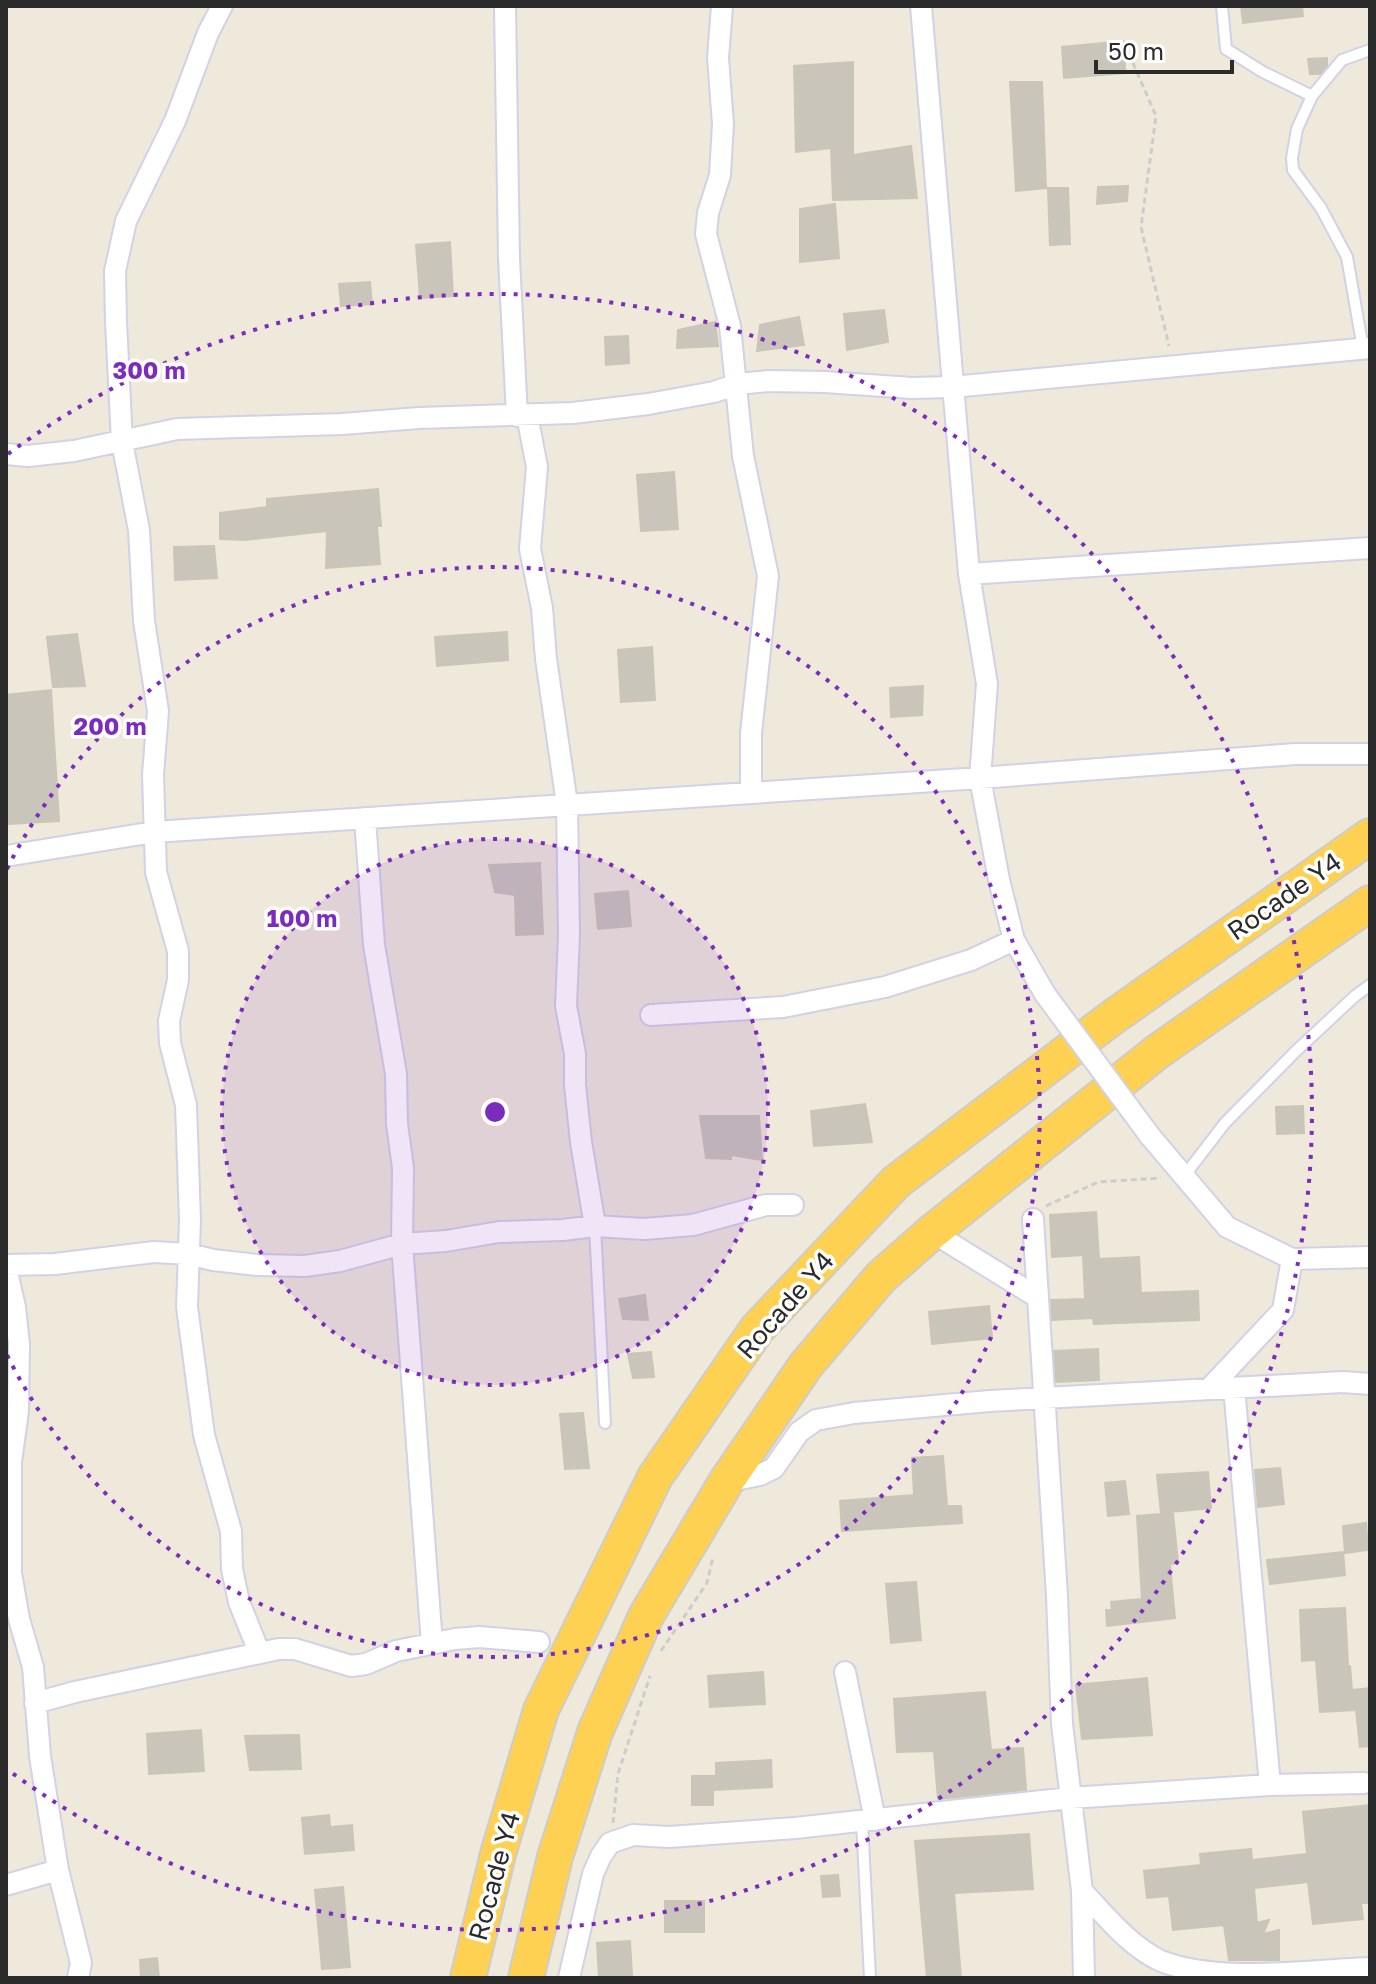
<svg xmlns="http://www.w3.org/2000/svg" width="1376" height="1984" font-family="'Golos Text',sans-serif">
<style>
.building{fill:#cac5bb;stroke:#cac5b5;stroke-width:2}
.lines{fill:none;stroke-linecap:round;stroke-linejoin:round}
.service-casing{stroke:#d1d2e5;stroke-width:14}
.minor-casing{stroke:#d1d2e5;stroke-width:24}
.trunk-casing{stroke:#ccc;stroke-width:38}
.path{stroke:#ccc;stroke-width:3;stroke-dasharray:6 4;stroke-linecap:butt}
.service{stroke:#fff;stroke-width:10}
.minor{stroke:#fff;stroke-width:20}
.trunk{stroke:#ffd153;stroke-width:34}
.minor-bridge-casing{stroke:#d1d2e5;stroke-width:24;stroke-linecap:butt}
.minor-bridge{stroke:#fff;stroke-width:20}
.ring{fill:none;stroke:#7b2cbf;stroke-width:4;stroke-dasharray:4 8}
.labels{text-anchor:middle;dominant-baseline:central;stroke-width:7;stroke-linejoin:round;paint-order:stroke}
.street-label{font-size:26px;fill:#2b2b2b;stroke:#fff}
.centre{fill:#7b2cbf;stroke:#fff;stroke-width:4}
.ring-label{font-size:24px;text-anchor:middle;font-weight:bold;fill:#7b2cbf;stroke:#fff;stroke-width:7;stroke-linejoin:round;paint-order:stroke}
</style>
<rect width="100%" height="100%" fill="#eee9db"/>
<!-- building -->
<path class="building" d="M1241 6H1302L1303 16 1243 23Z
M1124 41 1125 73 1064 78 1062 47Z
M1327 58V66L1320 74H1310L1308 59Z
M853 62V155L911 146 917 198 833 200 831 148 796 152 794 66Z
M1010 82H1042L1046 188 1016 191Z
M1128 186 1127 201 1097 204 1098 187Z
M1048 188H1068L1070 244 1050 245Z
M835 204 839 258 800 262V209Z
M450 242 453 296 420 298 416 245Z
M370 282 372 304 341 306 339 284Z
M884 310 888 342 847 350 844 314Z
M799 317 804 345 757 351 760 325Z
M715 322 718 346 677 348 678 330Z
M628 336 629 363 606 365 605 337Z
M674 472 678 529 641 531 637 475Z
M378 489 381 526H377L380 564 326 568 327 531 245 540 220 539V513L267 507V499Z
M214 546 217 578 175 580 174 547Z
M507 632 508 660 437 666 435 637Z
M77 634 85 686 53 687 47 637Z
M652 647 655 700 621 702 618 650Z
M923 686 922 715 891 717 890 688Z
M51 690 59 821 9 824 6 801V695Z
M540 863 543 934 516 935 515 895 495 892 489 865Z
M628 891 631 926 598 929 595 894Z
M865 1104 872 1142 814 1146 811 1111Z
M1303 1106 1304 1133 1277 1134 1276 1107Z
M700 1116H759L762 1160 731 1155V1159L706 1158Z
M1096 1212 1099 1259 1139 1257 1141 1293 1198 1291 1199 1320 1094 1324 1093 1318 1052 1320 1051 1300 1085 1299 1083 1255 1052 1257 1050 1215Z
M645 1295 648 1320 623 1319 619 1299Z
M989 1306 992 1338 932 1344 929 1312Z
M1098 1349 1099 1380 1056 1382 1054 1351Z
M651 1352 654 1377 633 1378 628 1354Z
M583 1413 589 1468 565 1469 560 1414Z
M943 1456 947 1506H961L962 1523 842 1531 840 1501 914 1495 912 1458Z
M1280 1468 1284 1504 1258 1507 1255 1470Z
M1208 1472 1211 1508 1161 1513 1157 1475Z
M1125 1481 1129 1514 1108 1516 1105 1483Z
M1173 1513 1178 1563 1170 1564 1175 1618 1107 1626 1106 1610H1112L1111 1602 1142 1599 1137 1516Z
M1366 1523 1368 1550 1345 1553 1343 1526Z
M1343 1552 1345 1575 1270 1584 1267 1560Z
M916 1582 921 1640 891 1643 886 1584Z
M1345 1608 1348 1666H1350L1352 1690 1370 1688V1746L1360 1747 1356 1710 1320 1712 1316 1660 1302 1661 1300 1610Z
M763 1672 765 1704 710 1707 708 1676Z
M1147 1678 1152 1735 1082 1739 1076 1685Z
M985 1692 991 1750 1023 1748 1026 1790 938 1799 934 1751 897 1752 894 1699Z
M201 1730 204 1771 149 1774 147 1734Z
M299 1735 301 1769 250 1770 245 1736Z
M771 1760 772 1787 713 1790V1805H692V1776H716V1763Z
M1370 1805V1903H1361L1363 1919 1313 1924 1308 1882 1254 1888 1257 1923 1269 1920 1263 1934 1279 1930V1960H1229L1224 1925 1173 1930 1169 1896 1147 1898 1144 1871 1201 1865 1200 1854 1251 1849 1252 1860 1307 1854 1303 1812Z
M329 1815 330 1827 352 1825 354 1850 305 1854 302 1818Z
M1029 1834 1033 1889 954 1893 961 1978H927L915 1841Z
M838 1875 840 1896 823 1897 821 1876Z
M343 1887 350 1967 322 1969 315 1890Z
M665 1901H704V1932H665Z
M630 1941 632 1975 599 1977 597 1943Z
M157 1958 159 1978H141L140 1960Z"/>
<g class="lines">
<defs>
<path id="service" d="M1222 6 1226 49 1263 72 1312 96
M1363 349 1347 257 1321 208 1293 170 1292 158 1297 129 1312 96 1342 60 1370 50
M1185 1175 1225 1123 1296 1051 1355 996 1370 985
M595 1226 605 1423
M862 1821 870 1978"/>
<path id="minor" d="M222 6 208 33 175 121 126 221 115 271 116 322 122 442 139 530 144 621 158 711 153 775 156 872 178 951V980L169 1021 170 1043 186 1105 190 1220 187 1307 204 1435 231 1531 232 1569 239 1602 259 1652
M505 6 509 258 517 416
M722 6 718 58 723 124 720 175 708 213 706 234 730 326 743 456 768 576 751 733V792
M921 6 969 574 987 684 980 778 999 880 1014 940 1045 994
M527 415 537 467 530 549 542 608 546 659 567 804 569 935 566 1006 575 1054V1085L581 1142 595 1226
M6 454 28 456 74 451 177 429 342 424 419 418 573 413 648 404 714 392 737 384 769 381 825 382 912 388 952 387 1370 348
M969 574 1370 548
M365 818 374 945 396 1074 397 1124 403 1168 402 1244 432 1644
M6 856 154 832 980 778 1295 754H1370
M651 1015 783 1007 885 987 971 960 1014 940
M1150 1136 1227 1227 1292 1259 1370 1257
M1033 1219 1057 1596 1062 1724 1082 1891 1084 1978
M932 1232 1037 1297
M6 1265 55 1264 154 1252 189 1254 213 1260 257 1265 305 1266 340 1261 402 1244 446 1241 499 1232 563 1230 595 1226 644 1229 693 1225 766 1205H793
M6 1268 15 1307 19 1344 18 1411 11 1462V1573L19 1619 33 1667 40 1756 58 1870 81 1963 78 1978
M1234 1388 1270 1785
M1209 1389 1283 1310 1292 1259
M726 1482 760 1475 774 1468 799 1432 816 1420 854 1413 990 1401 1343 1382 1370 1384
M845 1672 875 1820
M35 1703 75 1692 279 1649H295L351 1666 366 1664 396 1651 455 1639 479 1637 539 1642
M6 1885 58 1870
M1082 1891C1106 1916 1129 1946 1161 1961 1219 1984 1307 1970 1370 1968
M569 1978 593 1874 601 1856 610 1843 633 1835 669 1837 795 1828 1070 1798 1270 1785 1364 1783"/>
<path id="trunk" d="M468 1978 498 1854 541 1710 655 1477 757 1329 896 1182 1113 1017 1370 836
M526 1978 555 1857 595 1732 646 1616 726 1482 806 1365 881 1277 932 1232 1157 1052 1370 903"/>
</defs>
<!-- service casing -->
<use href="#service" class="service-casing"/>
<!-- minor casing -->
<use href="#minor" class="minor-casing"/>
<!-- trunk casing -->
<use href="#trunk" class="trunk-casing"/>
<!-- path -->
<path class="path" d="M1133 63 1156 116 1141 227 1169 346
M1046 1206 1098 1182 1161 1178
M661 1651 707 1583 713 1557
M613 1823 618 1774 650 1676"/>
<!-- service -->
<use href="#service" class="service"/>
<!-- minor -->
<use href="#minor" class="minor"/>
<!-- trunk -->
<use href="#trunk" class="trunk"/>
<defs>
<path id="minor-bridge" d="M1045 994 1150 1136"/>
</defs>
<!-- minor-bridge casing -->
<use href="#minor-bridge" class="minor-bridge-casing"/>
<!-- minor-bridge -->
<use href="#minor-bridge" class="minor-bridge"/>
</g>
<!-- distance rings -->
<circle cx="495" cy="1112" r="273" fill="#7b2cbf" fill-opacity=".12"/>
<g class="ring">
<circle cx="495" cy="1112" r="273"/>
<path d="M7 869A545 545 0 1 1 7 1355"/>
<path d="M8 454A818 818 0 1 1 8 1770"/>
</g>
<g class="labels">
<!-- street labels -->
<g class="street-label">
<text transform="translate(1284 896) rotate(-35)">Rocade Y4</text>
<text transform="translate(785 1305) rotate(-49)">Rocade Y4</text>
<text transform="translate(494 1876) rotate(-75)">Rocade Y4</text>
</g>
</g>
<circle cx="495" cy="1112" r="12" class="centre"/>
<g class="ring-label">
<text x="149" y="379">300 m</text>
<text x="110" y="735">200 m</text>
<text x="302" y="927">100 m</text>
</g>
<!-- border -->
<rect width="1376" height="1984" fill="none" stroke="#2b2b2b" stroke-width="16"/>
<!-- scale -->
<path d="M1096 60v12h136v-12" fill="none" stroke="#2b2b2b" stroke-width="4"/>
<text x="1108" y="60" font-size="24" fill="#2b2b2b" stroke="#ffffff" stroke-width="6" paint-order="stroke">50 m</text>
</svg>
